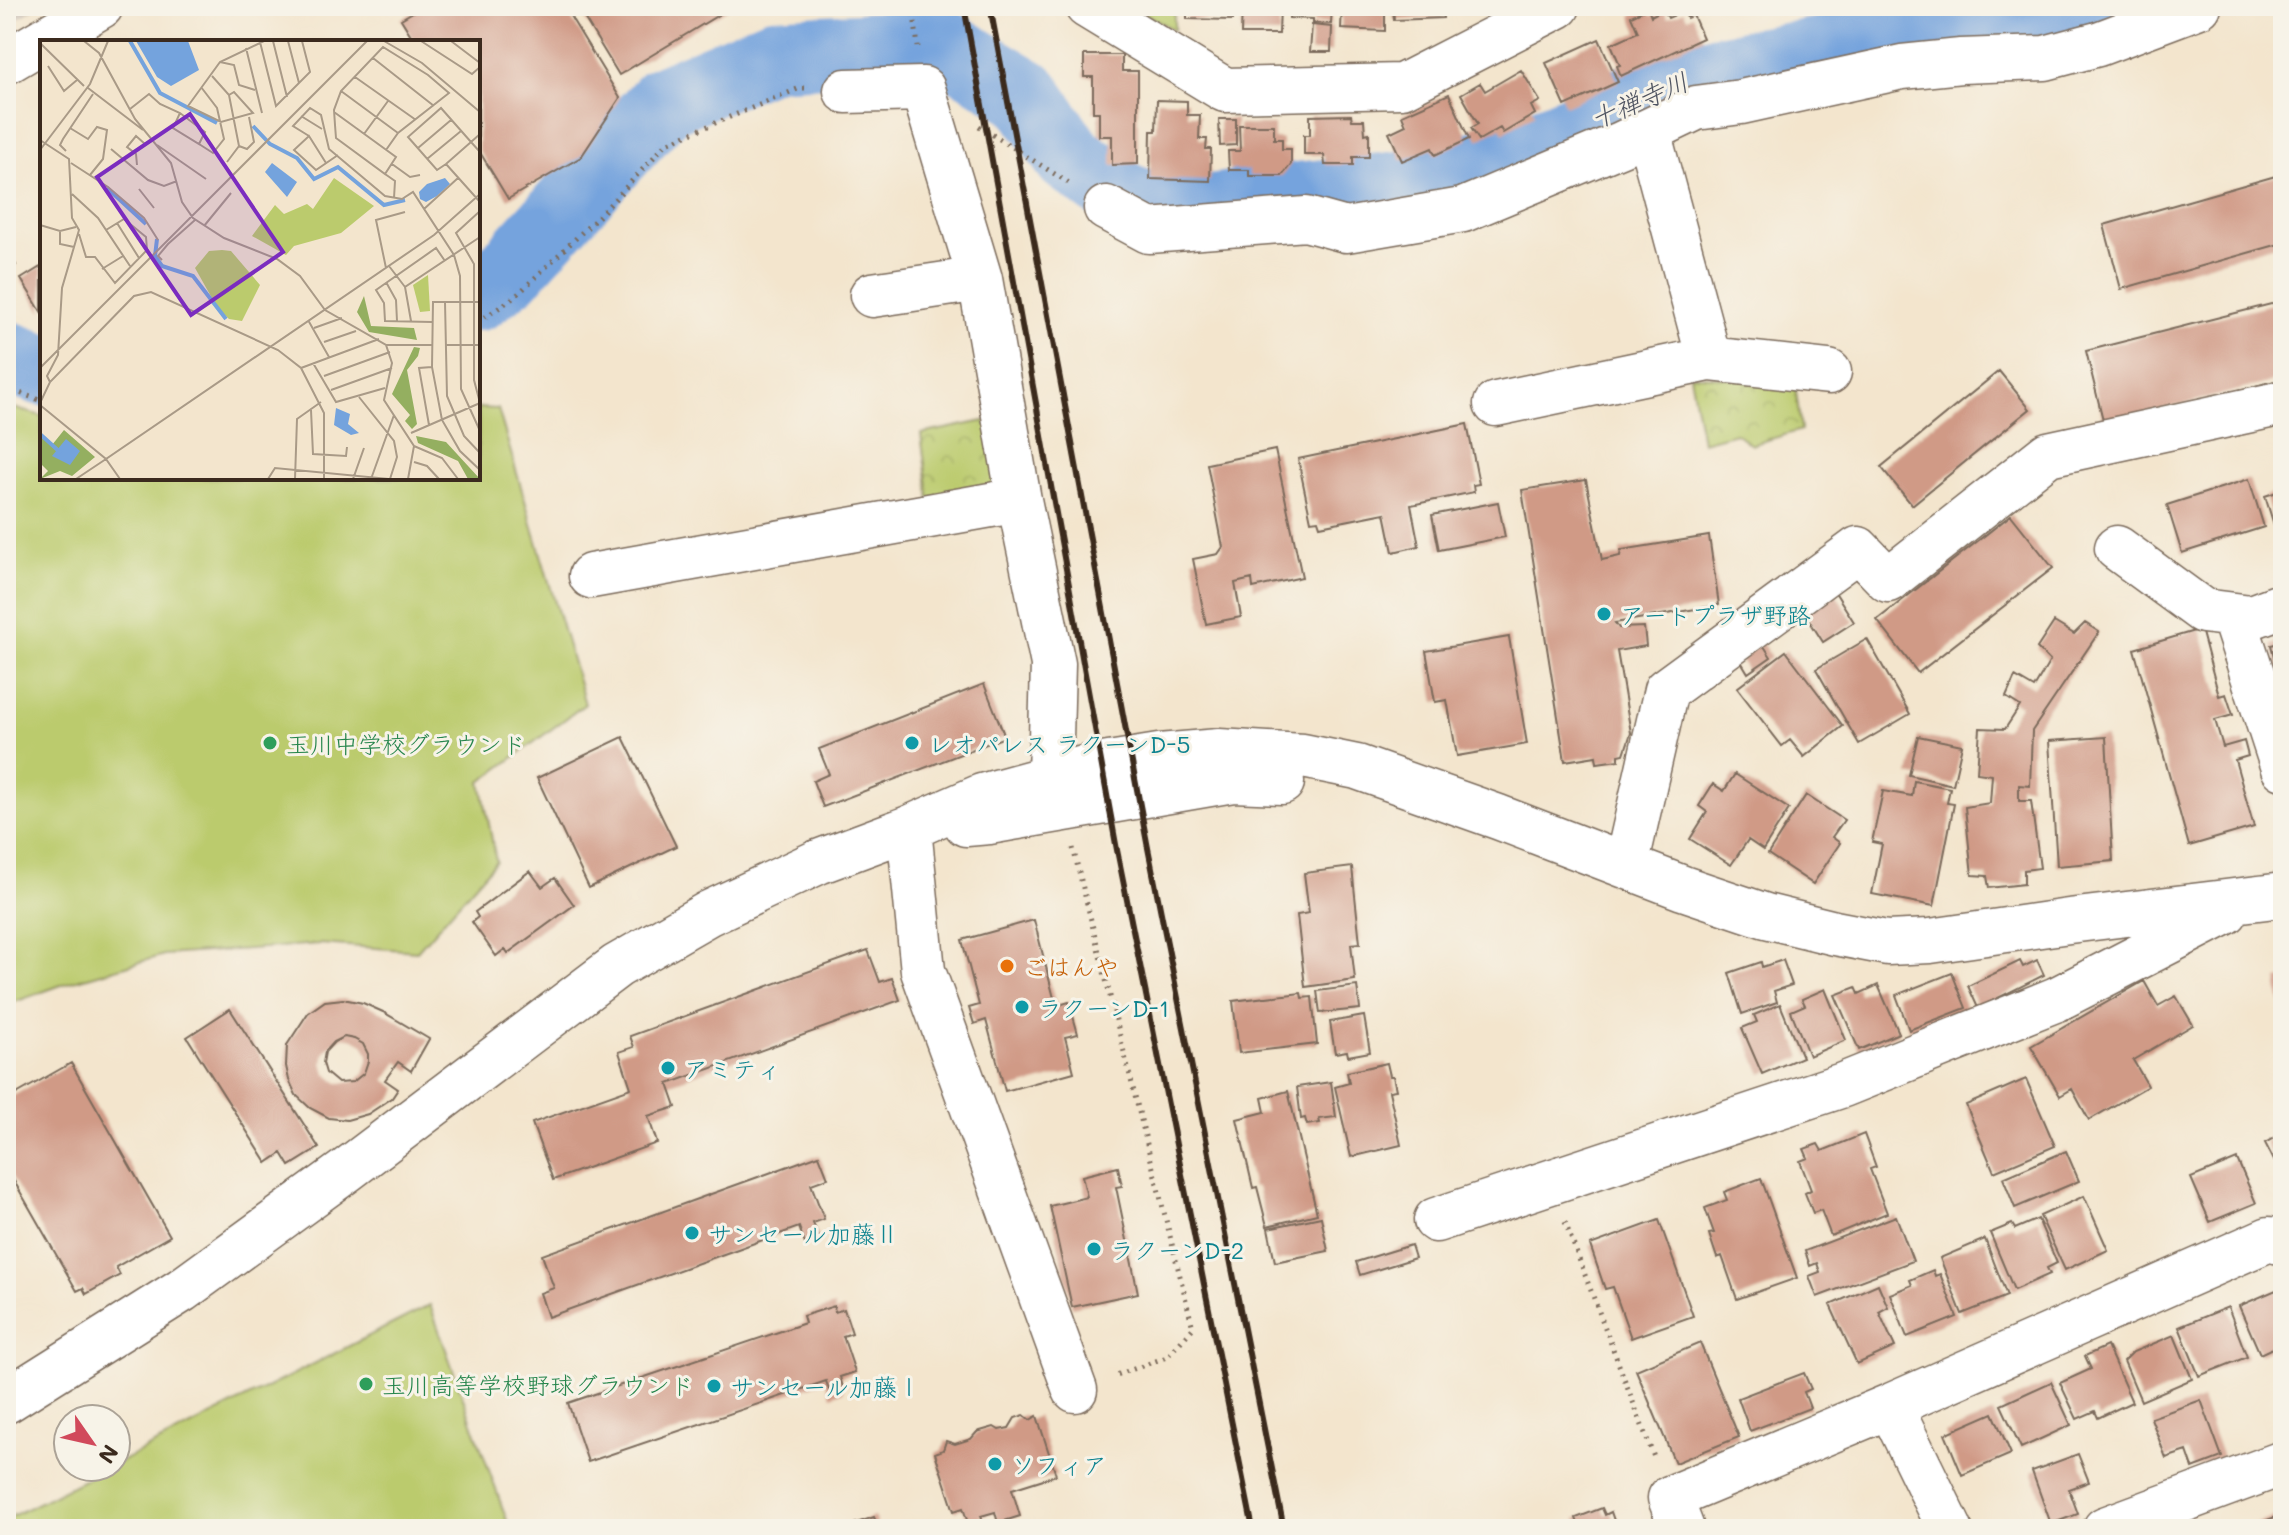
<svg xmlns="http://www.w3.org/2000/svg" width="2289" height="1535" font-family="Mali,'Klee One',sans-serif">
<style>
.industrial{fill:url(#industrial-furrows)}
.grass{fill:#bbcb6d;stroke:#7b7a46;stroke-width:2}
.park{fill:url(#park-crowns);stroke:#7b7a46;stroke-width:2}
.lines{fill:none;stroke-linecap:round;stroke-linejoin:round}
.river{stroke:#74a3dd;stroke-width:72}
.building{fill:#d09a86;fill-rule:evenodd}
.minor-casing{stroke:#7b6b5b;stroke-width:47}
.path{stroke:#7b6b5b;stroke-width:5;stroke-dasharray:2 6;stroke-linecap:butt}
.minor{stroke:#fff;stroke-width:44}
.rail{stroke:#3b2a1e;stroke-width:6}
.culture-dot{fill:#0f9aa8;stroke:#f7f3e8;stroke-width:3}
.leisure-dot{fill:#2e9e5b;stroke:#f7f3e8;stroke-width:3}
.food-dot{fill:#e8710a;stroke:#f7f3e8;stroke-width:3}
.labels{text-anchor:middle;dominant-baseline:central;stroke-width:6;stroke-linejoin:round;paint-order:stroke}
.culture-label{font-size:24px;fill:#0d838f;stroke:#f7f3e8;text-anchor:start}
.leisure-label{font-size:24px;fill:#27864d;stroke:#f7f3e8;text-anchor:start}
.food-label{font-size:24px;fill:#c56008;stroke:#f7f3e8;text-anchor:start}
.water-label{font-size:26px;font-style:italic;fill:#4f5461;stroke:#f7f3e8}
.inset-river{fill:none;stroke:#74a3dd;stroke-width:4}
.inset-road{fill:none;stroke:#a99a87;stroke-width:2}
.view{fill:#7b2cbf;fill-opacity:0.15;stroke:#7b2cbf;stroke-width:4}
.inset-edge{fill:none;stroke:#3b2a1e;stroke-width:4}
</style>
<defs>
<pattern id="industrial-furrows" width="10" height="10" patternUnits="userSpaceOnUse" patternTransform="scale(2)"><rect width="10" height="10" fill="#cdc2b9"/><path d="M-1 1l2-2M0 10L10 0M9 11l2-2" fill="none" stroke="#b1a79f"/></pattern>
<pattern id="park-crowns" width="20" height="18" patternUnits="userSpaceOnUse" patternTransform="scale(2)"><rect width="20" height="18" fill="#bbcb6d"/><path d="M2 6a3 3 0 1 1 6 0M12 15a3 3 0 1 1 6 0" fill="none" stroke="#a2ae5e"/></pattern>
</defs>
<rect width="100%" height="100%" fill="#f7f3e8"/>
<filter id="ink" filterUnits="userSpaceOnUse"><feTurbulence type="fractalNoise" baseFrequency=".0125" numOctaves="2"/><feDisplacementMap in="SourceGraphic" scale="16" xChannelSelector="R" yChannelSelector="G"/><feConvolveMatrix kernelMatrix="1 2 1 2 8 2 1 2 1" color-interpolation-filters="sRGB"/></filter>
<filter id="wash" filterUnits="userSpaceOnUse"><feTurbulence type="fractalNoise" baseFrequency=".006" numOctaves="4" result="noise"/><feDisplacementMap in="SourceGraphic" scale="32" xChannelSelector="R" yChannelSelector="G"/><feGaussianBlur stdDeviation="1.8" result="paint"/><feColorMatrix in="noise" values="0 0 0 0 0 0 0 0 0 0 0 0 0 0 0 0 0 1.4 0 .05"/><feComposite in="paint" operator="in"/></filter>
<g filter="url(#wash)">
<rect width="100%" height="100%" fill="#f3e5cd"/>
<!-- industrial -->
<path class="industrial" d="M6 6H39L6 26Z"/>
<!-- grass -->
<path class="grass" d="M6 406 42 416V478H478V408L498 409 585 704 481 782 496 861 417 951 320 944 164 955 67 983 6 1005Z
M430 1305 510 1529H6V1519L109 1467H116V1464Z"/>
<!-- park -->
<path class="park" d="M1132 6H1174V30Z
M1690 375 1795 384 1801 430 1751 445 1736 433 1702 442Z
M989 420 1009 488 930 502 921 434Z"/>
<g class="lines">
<!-- river -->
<path class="river" d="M478 295 508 272 664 101 774 54 942 44 1026 94 1070 158 1125 198 1166 215 1212 210 1268 201 1400 187 1456 175 1551 139 1605 116 1647 90 1685 77 1915 36 1980 33 2044 26 2119 6
M6 356 42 370"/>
</g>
<g id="blocks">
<!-- building -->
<path class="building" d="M423 6H564L620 98 581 157 508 199 478 149V42H415L401 19Z
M577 6H733L619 75Z
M1187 6H1233V20L1187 19Z
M1242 6H1280L1279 34H1241Z
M1289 6H1332L1331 24 1313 23V19L1289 18Z
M1342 6H1385V31L1341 29Z
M1393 6H1442L1443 18 1394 20Z
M1459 6H1495V11L1459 13Z
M1648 8 1651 16 1664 9 1668 18 1684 11 1687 18 1693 15 1703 38 1621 76 1617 66 1620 65 1611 44 1638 32 1631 16Z
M1312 25 1332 27 1331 52H1310Z
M1599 39 1618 82 1565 106 1546 63Z
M1084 55H1122V71H1138V164L1112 165V136H1099V112H1093V77H1084Z
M1521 70 1540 101 1531 106 1535 114 1503 133 1500 128 1479 140 1471 128 1478 124 1461 94 1480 83 1485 91Z
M1449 94 1469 139 1435 155 1432 148 1402 161 1389 133 1406 125 1402 115Z
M1157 100 1187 101V115H1200L1199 139H1207L1206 149H1211L1210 181 1150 179 1151 131H1156Z
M1351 115 1352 120H1364L1365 134 1369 133V157H1353V165H1325L1324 155H1304V135H1310V116Z
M1219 119H1236V145L1220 146Z
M1239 125H1274V139H1282V149H1291V164L1282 176H1249V170H1229L1228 151H1240Z
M2279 175 2283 188V243L2121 289 2104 225Z
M6 249 16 265 6 272Z
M42 266V313L21 279Z
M2283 301V379L2104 424 2086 351Z
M1999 371 2030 409 1912 505 1881 467Z
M1467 424 1479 484 1473 485 1474 492 1411 505 1419 546 1393 552 1385 513 1320 526 1318 520 1311 521 1298 459Z
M1275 450 1302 577 1253 588 1252 579 1235 583 1241 617 1206 624 1193 559 1218 554 1223 547 1207 464Z
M2249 479 2264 527 2182 553 2167 505Z
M1586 480 1602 560 1620 556 1621 550 1709 536 1719 605 1615 623 1619 628 1644 627 1646 646 1617 651 1631 733 1624 754 1619 755V760L1597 763 1596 756 1565 761 1522 490Z
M2283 490V551H2282L2265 496Z
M1498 502 1505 537 1439 550 1432 515Z
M2011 515 2053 568 1918 673 1877 620Z
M1835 592 1854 622 1823 642 1804 612Z
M2054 622 2074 634 2085 623 2099 632 2032 731 2030 786 2019 785V801H2031L2040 868 2024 870V884L1989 888 1987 876 1972 875 1965 807 1990 803 1992 775 1977 773 1980 728 2005 729 2020 706 2006 697 2015 677 2034 688 2050 661 2037 648Z
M2201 629 2219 696 2226 694 2233 715 2215 720 2223 747 2244 741 2248 756 2235 760 2254 827 2189 846 2134 649Z
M1509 637 1527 744 1457 756 1447 700 1435 702 1426 651Z
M1867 639 1910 714 1859 744 1816 669Z
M2283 642V687H2282L2271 645Z
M1762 643 1771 657 1748 673 1739 658Z
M1786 651 1843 726 1804 757 1790 740 1782 746 1737 688Z
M984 684 1005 737 823 807 813 781 829 774 819 749Z
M1918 736 1962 745 1953 785 1909 775Z
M623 737 676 846 589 888 537 778Z
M2106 737 2113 861 2057 866 2049 741Z
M1735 774 1789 809 1763 850 1748 840 1731 865 1690 839 1707 812 1699 806 1713 784 1724 791Z
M1914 781 1950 788 1947 803 1954 804 1934 906 1872 894 1882 844 1872 842 1883 791 1912 796Z
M1806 795 1844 820 1832 837 1840 843 1813 884 1768 854Z
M1352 867 1360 943 1351 944 1355 980 1305 987 1297 915 1309 913 1304 873Z
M530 871 542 887 555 878 574 905 508 953 505 949 496 956 472 922 478 917 475 912Z
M1034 920 1056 1006 1069 1002 1078 1034 1065 1037 1074 1072 1005 1091 986 1020 974 1024 969 1008 979 1005 962 940Z
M868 950 880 982 892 978 900 1000 668 1084 676 1107 648 1116 657 1143 553 1180 532 1123 631 1088 619 1052 634 1047 630 1036Z
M1783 960 1792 985 1774 991 1777 1002 1742 1014 1729 973 1761 962 1762 967Z
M2037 960 2044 975 1978 1008 1968 986 2020 961 2023 967Z
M1952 973 1966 1008 1909 1030 1896 995Z
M2283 979V1005H2281L2277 980Z
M2144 981 2158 1006 2176 996 2193 1025 2133 1060 2148 1086 2089 1120 2072 1089 2060 1096 2031 1046Z
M1878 985 1899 1033 1859 1050 1835 995 1856 987 1859 994Z
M1357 986 1360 1009 1320 1013 1317 991Z
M1825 989 1846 1040 1809 1056 1791 1011 1805 1005 1802 999Z
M1301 993 1302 998 1312 997 1317 1044 1239 1053 1233 1001Z
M343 999 363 1003 383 1012 429 1039 411 1071 398 1062 385 1080 398 1089 392 1098 368 1114 347 1120 329 1118 310 1108 296 1095 289 1080 286 1066 287 1045 308 1013 325 1001ZM344 1037 354 1039 363 1044 368 1054V1061L364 1073 353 1082 338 1083 326 1073 323 1063 325 1052 334 1042Z
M1780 1004 1802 1057 1762 1074 1742 1028 1757 1022 1754 1015Z
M230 1009 319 1148 290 1166 282 1153 267 1163 187 1037Z
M1364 1016 1370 1052 1348 1056 1347 1051 1335 1053 1330 1022Z
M71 1063 170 1236 116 1267 120 1275 86 1294 83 1288 77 1291 6 1167V1100Z
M1387 1063 1390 1076H1393L1396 1090 1389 1091 1401 1145 1351 1157 1335 1087 1349 1083 1347 1072Z
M2026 1079 2055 1146 1994 1172 1966 1105Z
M1331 1082 1336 1117 1319 1119 1320 1123 1307 1125 1305 1118 1301 1119 1297 1087Z
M1288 1091 1317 1214 1267 1226 1257 1187 1253 1188 1237 1119 1265 1112 1262 1098Z
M2283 1133V1178L2265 1143Z
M1864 1134 1876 1167 1870 1169 1887 1213 1831 1236 1821 1210 1813 1213 1805 1193 1811 1190 1800 1161 1808 1158 1804 1149 1818 1144 1822 1151Z
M2066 1151 2079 1181 2015 1208 2003 1178Z
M819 1155 828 1178 811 1184 824 1219 813 1223 819 1239 805 1244 799 1227 548 1317 540 1293 554 1288 542 1255Z
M2237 1159 2256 1203 2210 1222 2191 1178Z
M1118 1167 1122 1186 1116 1187 1138 1293 1072 1307 1050 1206 1087 1197 1082 1176Z
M1761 1178 1797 1278 1737 1299 1722 1256 1717 1258 1709 1234 1714 1233 1705 1208 1727 1200 1724 1192Z
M2084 1196 2108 1250 2065 1270 2040 1216Z
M1896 1216 1913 1261 1817 1297 1809 1276 1820 1272 1817 1263 1810 1266 1805 1251Z
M1321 1217 1328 1251 1275 1262 1268 1228Z
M2038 1219 2057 1263 2047 1268 2050 1274 2014 1290 1990 1233 2012 1224 2015 1229Z
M1659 1220 1693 1316 1631 1338 1613 1287 1605 1289 1590 1245Z
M1985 1239 2007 1296 1962 1314 1940 1258Z
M1411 1245 1415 1258 1360 1275 1356 1262Z
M1933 1270 1935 1276 1940 1274 1957 1317 1907 1337 1890 1294 1912 1285 1910 1280Z
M1878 1284 1888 1307 1879 1312 1895 1347 1857 1364 1830 1305Z
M2276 1290 2283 1306V1343L2260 1354 2239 1306Z
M834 1306 835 1312 844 1309 852 1333 843 1336 855 1372 840 1377 844 1391 831 1396 826 1381 588 1462 568 1403 805 1323 803 1316Z
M2228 1307 2247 1357 2199 1376 2179 1327Z
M2174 1335 2192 1379 2141 1401 2124 1361 2133 1352Z
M1700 1343 1739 1437 1675 1463 1636 1370Z
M2107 1346 2132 1402 2098 1418 2095 1411 2077 1419 2060 1383 2091 1369 2085 1356Z
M1804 1373 1811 1389 1804 1392 1810 1408 1750 1431 1738 1398Z
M2051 1382 2071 1425 2021 1448 2001 1405Z
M2201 1400 2222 1457 2193 1468 2187 1451 2166 1458 2151 1418Z
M1993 1413 2011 1454 1962 1475 1945 1434Z
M1024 1415 1030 1420 1037 1416 1056 1475 1012 1489 1020 1516 998 1523 995 1512 981 1516 984 1526 970 1529 963 1508 954 1511 935 1453 943 1450 946 1441 955 1444 971 1439 977 1432 994 1427 999 1430 1009 1428 1015 1418Z
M2078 1454 2089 1482 2069 1489 2078 1514 2051 1524 2032 1471Z
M1602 1508 1605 1515 1611 1512 1617 1529H1572L1579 1526 1576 1518Z
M874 1517 879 1529H850L848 1526Z
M2275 1517 2279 1529H2244Z"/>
</g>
</g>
<g filter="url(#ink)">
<use href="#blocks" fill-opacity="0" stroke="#7b6b5b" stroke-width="2"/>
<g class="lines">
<defs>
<path id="minor" d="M1087 6 1225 90 1402 86 1558 6
M6 62 101 6
M846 91 923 89 980 279 1019 500 1053 664 1050 776
M1648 131 1709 359
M1106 208 1149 231 1306 219 1346 230 1463 210 1621 144 1696 108 1741 102 1902 67 1961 61 2045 58 2098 44 2199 6
M872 295 980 279
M1496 404 1709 359 1829 372
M2117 548 2203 611 2251 617 2283 605
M591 576 1019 500
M2233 615 2283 768
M966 824 989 822 1233 780 1282 782
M909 828 923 971 1075 1390
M1626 866 1666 690 1858 549 1888 580 2048 454 2283 403
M1436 1220 1843 1085 2057 999 2226 912
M6 1401 182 1290 347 1170 617 966 709 913 818 862 909 828 982 796 1084 768 1159 756 1219 751 1303 756 1357 767 1498 817 1683 888 1766 916 1835 933 1887 943 1930 941 2069 921 2283 895
M1682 1529 1670 1498 1890 1406
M1950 1529 1890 1406 2269 1239 2283 1243
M2105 1529 2283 1463"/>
</defs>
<!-- minor casing -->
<use href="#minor" class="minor-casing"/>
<!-- path -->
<path class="path" d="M913 6 918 47
M979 126 1072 185
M478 322 516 296 600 215 667 143 800 88H805
M6 388 42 401
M1073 848 1193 1328 1167 1357 1114 1376
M1565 1222 1655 1460"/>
<!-- minor -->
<use href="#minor" class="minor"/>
<!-- rail -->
<path class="rail" d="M964 6 1117 850 1253 1529
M990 6 1148 848 1284 1529"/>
</g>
</g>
<!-- markers -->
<g class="culture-dot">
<circle cx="1604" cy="614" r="8"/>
<circle cx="912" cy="743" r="8"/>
<circle cx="1022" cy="1007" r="8"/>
<circle cx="668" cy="1068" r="8"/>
<circle cx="692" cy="1233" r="8"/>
<circle cx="1094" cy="1249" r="8"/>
<circle cx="714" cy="1386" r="8"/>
<circle cx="995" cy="1464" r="8"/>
</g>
<g class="leisure-dot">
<circle cx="270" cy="743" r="8"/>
<circle cx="366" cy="1384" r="8"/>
</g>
<circle class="food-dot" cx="1007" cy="966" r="8"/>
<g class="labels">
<!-- culture labels -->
<g class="culture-label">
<text x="1620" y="614">アートプラザ野路</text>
<text x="928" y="743">レオパレス ラクーンD-5</text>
<text x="1038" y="1007">ラクーンD-1</text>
<text x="684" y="1068">アミティ</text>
<text x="708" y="1233">サンセール加藤Ⅱ</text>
<text x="1110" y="1249">ラクーンD-2</text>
<text x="730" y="1386">サンセール加藤Ⅰ</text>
<text x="1011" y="1464">ソフィア</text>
</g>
<!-- leisure labels -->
<g class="leisure-label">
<text x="286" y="743">玉川中学校グラウンド</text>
<text x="382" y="1384">玉川高等学校野球グラウンド</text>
</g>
<!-- food labels -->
<g class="food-label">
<text x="1023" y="966">ごはんや</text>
</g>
<!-- water labels -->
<g class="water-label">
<text transform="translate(1639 100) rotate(-23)">十禅寺川</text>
</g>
</g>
<!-- overview -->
<g transform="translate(40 40)">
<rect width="440" height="440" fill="#f3e5cd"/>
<path d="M294 138 334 166 301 193 254 206 246 215 212 196 235 165 244 174 267 164 273 169ZM182 210 191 211 220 245 202 281 189 279 177 267 155 228 169 211Z" fill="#bbcb6d"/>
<path d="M324 256 331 286 374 288 377 300 329 292 317 272ZM374 307 380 308 378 316 367 330 377 384 372 389 365 381 370 375 352 354ZM24 390 55 417 32 436 20 431 0 439 8 431 0 423V395L12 405ZM376 396 406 402 440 439H428L418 421 378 403Z" fill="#94af60"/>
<path d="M388 235 390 271 380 272 373 245Z" fill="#bbcb6d"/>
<path d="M96 1H148L159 30 131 46 117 37ZM232 123 257 142 247 157 225 132ZM405 138 410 144 397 156 386 162 380 159 379 152 387 144ZM296 368 310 374 308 384 319 393 311 395 294 385ZM26 399 40 411 30 425 12 416Z" fill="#74a3dd"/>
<path class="inset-river" d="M90 1 120 53 177 83M213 86 230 104 257 118 274 139 298 127 344 165 365 160M67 148 106 184M117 199 115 216 122 226 153 236 186 279M0 394 21 413"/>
<path class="inset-road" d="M44 1 59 13 95 79 131 123 142 162 153 178 184 198 237 219 260 236 285 270 346 305 352 323 344 360 374 406 368 439M233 1 247 57M248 1 259 43M344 1 382 23 440 72M381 1 432 34 440 27M411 1 440 23M220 2 236 66 270 32 262 1M0 3 44 46M206 8 222 73M333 18 394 66M180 22 194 25 199 45 215 50M8 26 24 51 37 40M172 36 189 55 199 106 187 122M315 37 376 80M48 48 103 90M301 51 358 93M189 55 194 52 213 73 181 82 148 66 180 22 224 1M90 69 109 54 120 64 140 73 165 92 159 104 133 88 140 73M294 72 356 117 345 134 296 98 295 85 294 70 301 51 343 7 388 35 409 53 358 93 346 110M261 76 282 89M30 88 48 99 57 87 67 90 63 119 50 135M324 94 348 61M440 94 431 102 406 124 397 130 368 97 401 68 431 102 440 112M269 96 253 86 270 68 281 75 289 109 345 156 362 159 373 152 414 215 420 236 421 349 440 391M0 100 29 119 32 178 39 190 22 248 18 315 7 336 10 342M159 104 173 113 184 99 177 68 161 47M117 105 166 139M199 106 207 109 214 102 209 77M378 108 411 80M71 109 108 140 124 146 137 141M0 110 50 44 68 1M26 111 20 105 23 99 53 54M387 119 421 91M31 123 68 147 104 178 118 200M286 123 269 96 254 110 276 130 298 115M352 124 370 137 380 135M406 124 440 162M97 125 96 114 87 107 96 96 105 104M345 134 355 141 354 158M99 149 114 168M32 154 58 178 90 226M384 169 418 138M440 171 416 193 434 224V340L440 363M77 183 99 218M0 185 20 191 36 187M164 186 191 153M20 191V204L34 207M39 194 46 217H55L75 243 107 210 106 197 84 179 66 190M122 220 118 216 128 204 155 180M349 226 365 247M346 228 336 180 365 172M62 229 83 216M346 242 356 260 357 281M405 262 407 356 424 396 440 413M440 262H393L392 327 402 380 420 411 440 430M268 280 289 317M371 281 365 247 440 197M392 282 345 281 344 263 336 250 396 208 405 221M274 288 302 278M284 302 316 291M346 305H392M405 305H440M273 323 296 362 345 348M0 328 327 1M261 328 339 299M284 336 350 312M291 350 352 328M319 357 354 401 357 417 350 439M0 363 10 342 94 256 111 252 238 310 261 328 284 373V439M0 365 66 419 36 439M271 370 273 414 306 416 307 407M389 385 379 328 392 327M371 393 440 363M374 406 402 418 418 439M374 422 387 426 399 439M80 439 66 419 394 195 440 154M228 439 235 428 349 439M255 439 257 379 281 362M313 439 324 408M331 439 354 375"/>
<path class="view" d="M150 74 243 212 151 275 57 137Z"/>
<rect width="440" height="440" class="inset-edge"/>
</g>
<!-- margin -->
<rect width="2289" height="1535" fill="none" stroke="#f7f3e8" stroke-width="32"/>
<!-- north arrow -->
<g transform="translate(92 1443) rotate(124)"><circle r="38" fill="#f7f3e8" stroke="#aca397" stroke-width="2"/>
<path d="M0-6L14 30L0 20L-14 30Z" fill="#d1495b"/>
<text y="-12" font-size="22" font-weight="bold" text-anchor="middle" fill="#3b2a1e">N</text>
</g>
</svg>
